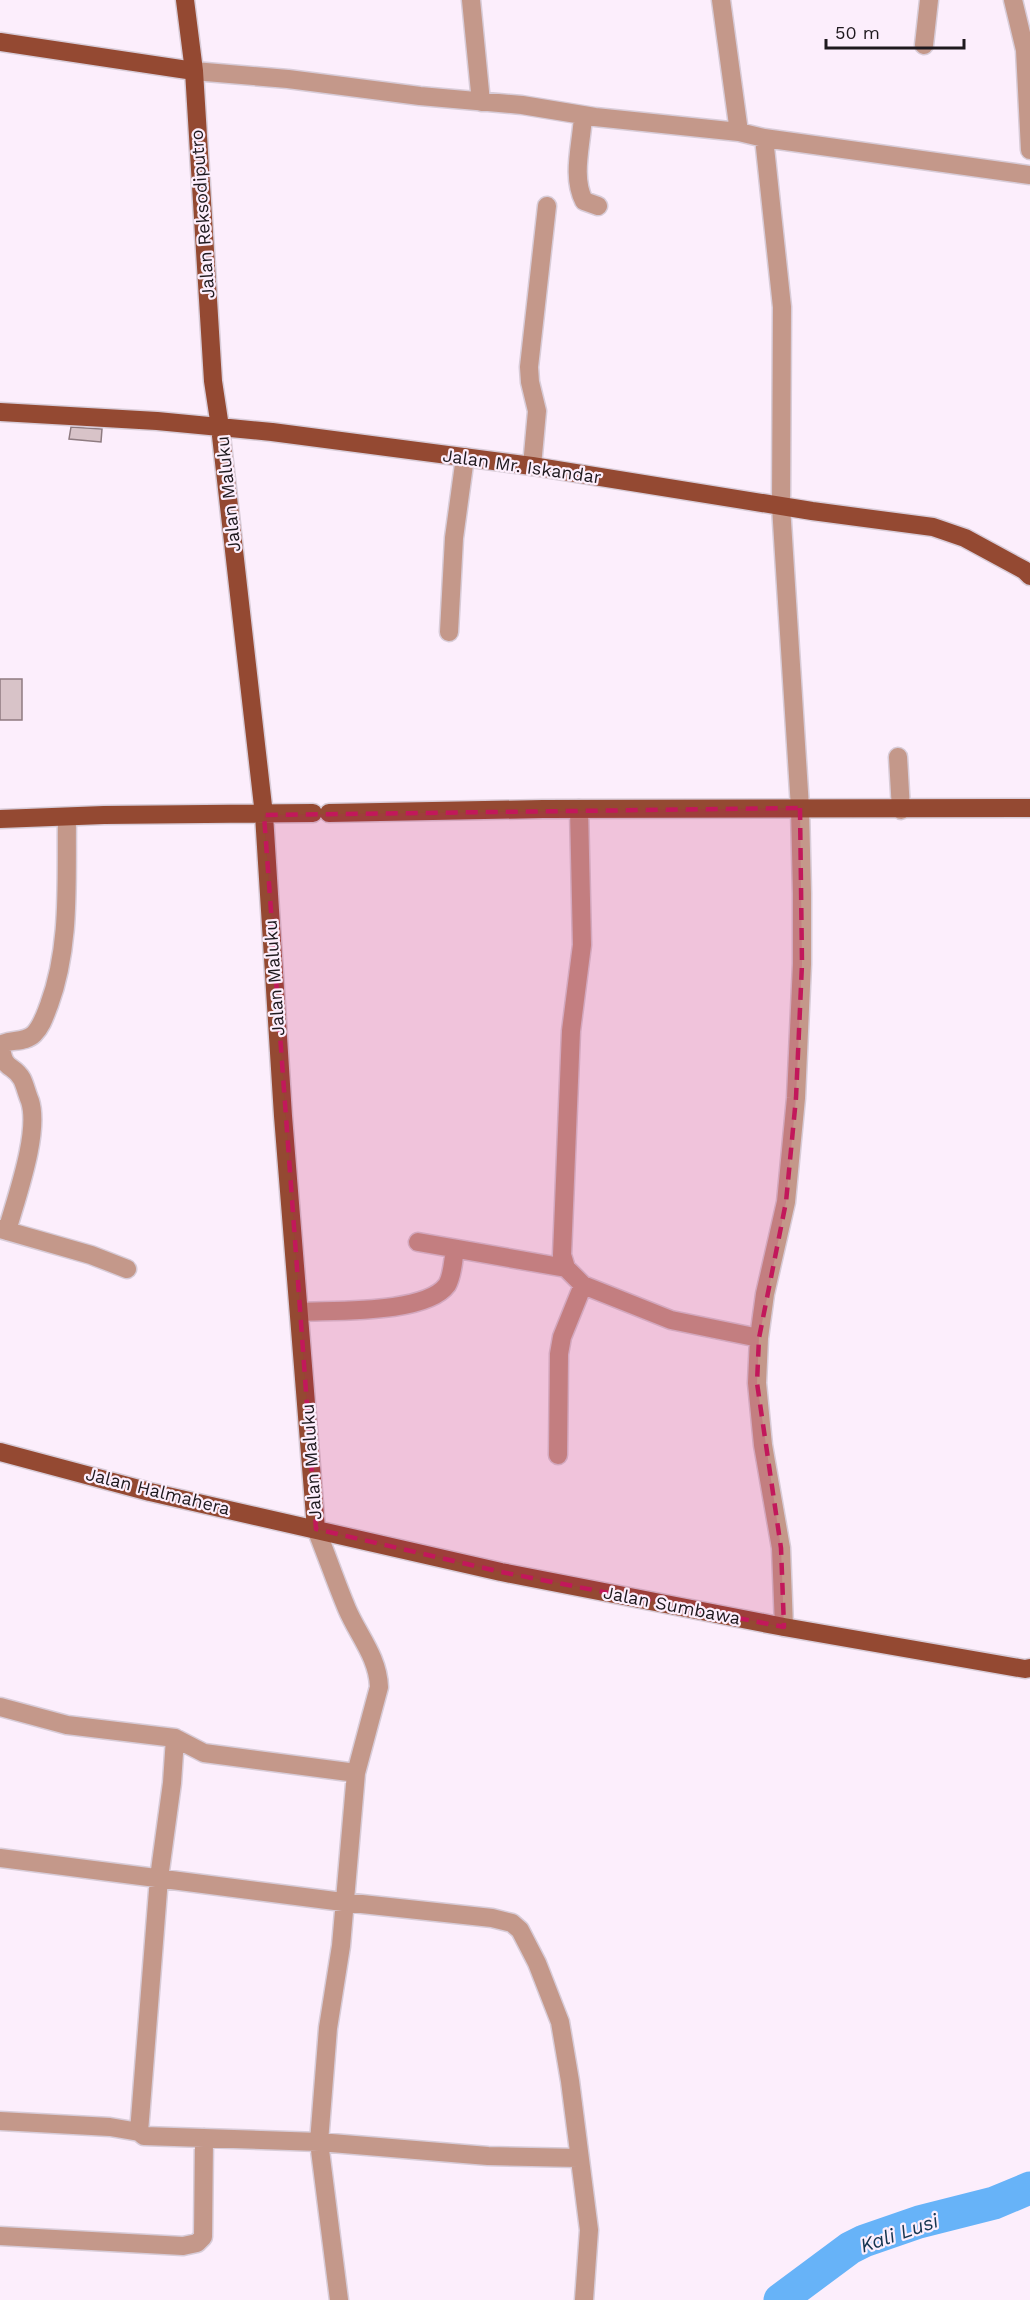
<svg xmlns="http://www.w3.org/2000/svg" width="1030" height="2300" font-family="'Work Sans',sans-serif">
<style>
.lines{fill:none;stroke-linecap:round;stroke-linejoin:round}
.river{stroke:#67b3f8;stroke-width:33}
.building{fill:#d8c3c8;stroke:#8e7b80;stroke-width:1.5}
.minor-casing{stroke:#d8ccd8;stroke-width:21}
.major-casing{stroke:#d8ccd8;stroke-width:21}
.minor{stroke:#c4988a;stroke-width:18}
.major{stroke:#944932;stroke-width:18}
.marked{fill:#c2185b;fill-opacity:0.2;stroke:#c2185b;stroke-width:4.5;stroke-dasharray:12 8;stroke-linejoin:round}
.labels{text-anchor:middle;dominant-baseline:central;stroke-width:4.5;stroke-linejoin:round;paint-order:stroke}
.street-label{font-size:18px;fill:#1e191e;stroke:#fceefc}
.water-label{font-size:20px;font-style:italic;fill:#153550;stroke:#fceefc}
</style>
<rect width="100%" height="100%" fill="#fceefc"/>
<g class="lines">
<!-- river -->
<path class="river" d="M780 2300 850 2248 864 2241 919 2222 994 2203 1030 2188"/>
</g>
<!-- building -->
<path class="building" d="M71 427 102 429 101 442 69 439Z
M0 679H22V720H0Z"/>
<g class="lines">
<defs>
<path id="minor" d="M471 0 481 102
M721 0 739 132
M1013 0 1025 50 1030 150
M924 45 929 0
M194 71 288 79 420 96 522 105 595 117 739 132 764 138 782 307 781 506 800 808 802 894V964L796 1098 786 1202 765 1294 759 1338 757 1383 763 1445 781 1548 784 1627
M583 115C582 143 571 176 584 201L598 206
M764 138 1030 175
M532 466 537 411 530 382 529 367 547 206
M449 632 454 538 465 457
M898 757 901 810
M579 809 582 945 571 1031 562 1255 566 1268 583 1285 671 1320 759 1338
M0 1045C10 1039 25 1043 34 1034 42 1026 45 1015 49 1005 71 946 66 880 67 817
M1 1045C3 1072 13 1063 22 1079 25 1085 27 1094 30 1101 40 1133 16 1198 7 1231
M0 1229 91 1255 127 1269
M418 1242 566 1268
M300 1312C334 1310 426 1314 447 1285 453 1275 453 1259 455 1249
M558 1455 559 1354 562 1337 583 1285
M316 1529C327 1556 336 1583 347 1609 358 1635 378 1657 379 1687L356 1773 341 1946 328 2028 319 2142 339 2300
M0 1707 67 1725 175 1738 204 1753 356 1773
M175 1738 172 1783 159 1878 139 2132 144 2136 319 2142 488 2156 578 2158
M0 1858 343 1902 492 1918 512 1923 520 1930 537 1963 560 2022 570 2081 589 2230 584 2300
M0 2121 110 2127 139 2132
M0 2236 183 2246 197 2243 203 2237 204 2138"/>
<path id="major" d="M185 0 194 71 213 381 220 427 264 815 283 1116 316 1529
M0 42 194 71
M0 412 157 421 272 432 532 466 812 511 933 527 965 538 1024 570 1030 576
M329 813 543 809 1030 808
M0 819 104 815 313 813
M0 1452 150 1492 501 1572 784 1627 1025 1669 1030 1668"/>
</defs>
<!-- minor casing -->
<use href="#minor" class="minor-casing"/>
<!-- major casing -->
<use href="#major" class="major-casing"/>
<!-- minor -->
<use href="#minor" class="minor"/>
<!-- major -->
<use href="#major" class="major"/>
</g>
<!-- marked area -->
<path class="marked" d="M800 808 802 964 796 1098 786 1202 759 1338 757 1383 781 1548 784 1627 501 1572 316 1529 264 815Z"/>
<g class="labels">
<!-- street labels -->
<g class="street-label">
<text transform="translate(202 214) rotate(-94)">Jalan Reksodiputro</text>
<text transform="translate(522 466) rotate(8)">Jalan Mr. Iskandar</text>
<text transform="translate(228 494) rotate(-96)">Jalan Maluku</text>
<text transform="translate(274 978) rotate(-94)">Jalan Maluku</text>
<text transform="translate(311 1462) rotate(-94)">Jalan Maluku</text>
<text transform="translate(158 1491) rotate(14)">Jalan Halmahera</text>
<text transform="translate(672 1605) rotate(11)">Jalan Sumbawa</text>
</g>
<!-- water labels -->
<g class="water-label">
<text transform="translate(899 2233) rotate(-19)">Kali Lusi</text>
</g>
</g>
<!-- scale -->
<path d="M826 39v9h138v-9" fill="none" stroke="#1e191e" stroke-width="3"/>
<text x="835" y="39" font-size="18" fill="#1e191e" stroke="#fceefc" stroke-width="4.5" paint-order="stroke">50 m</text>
</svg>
